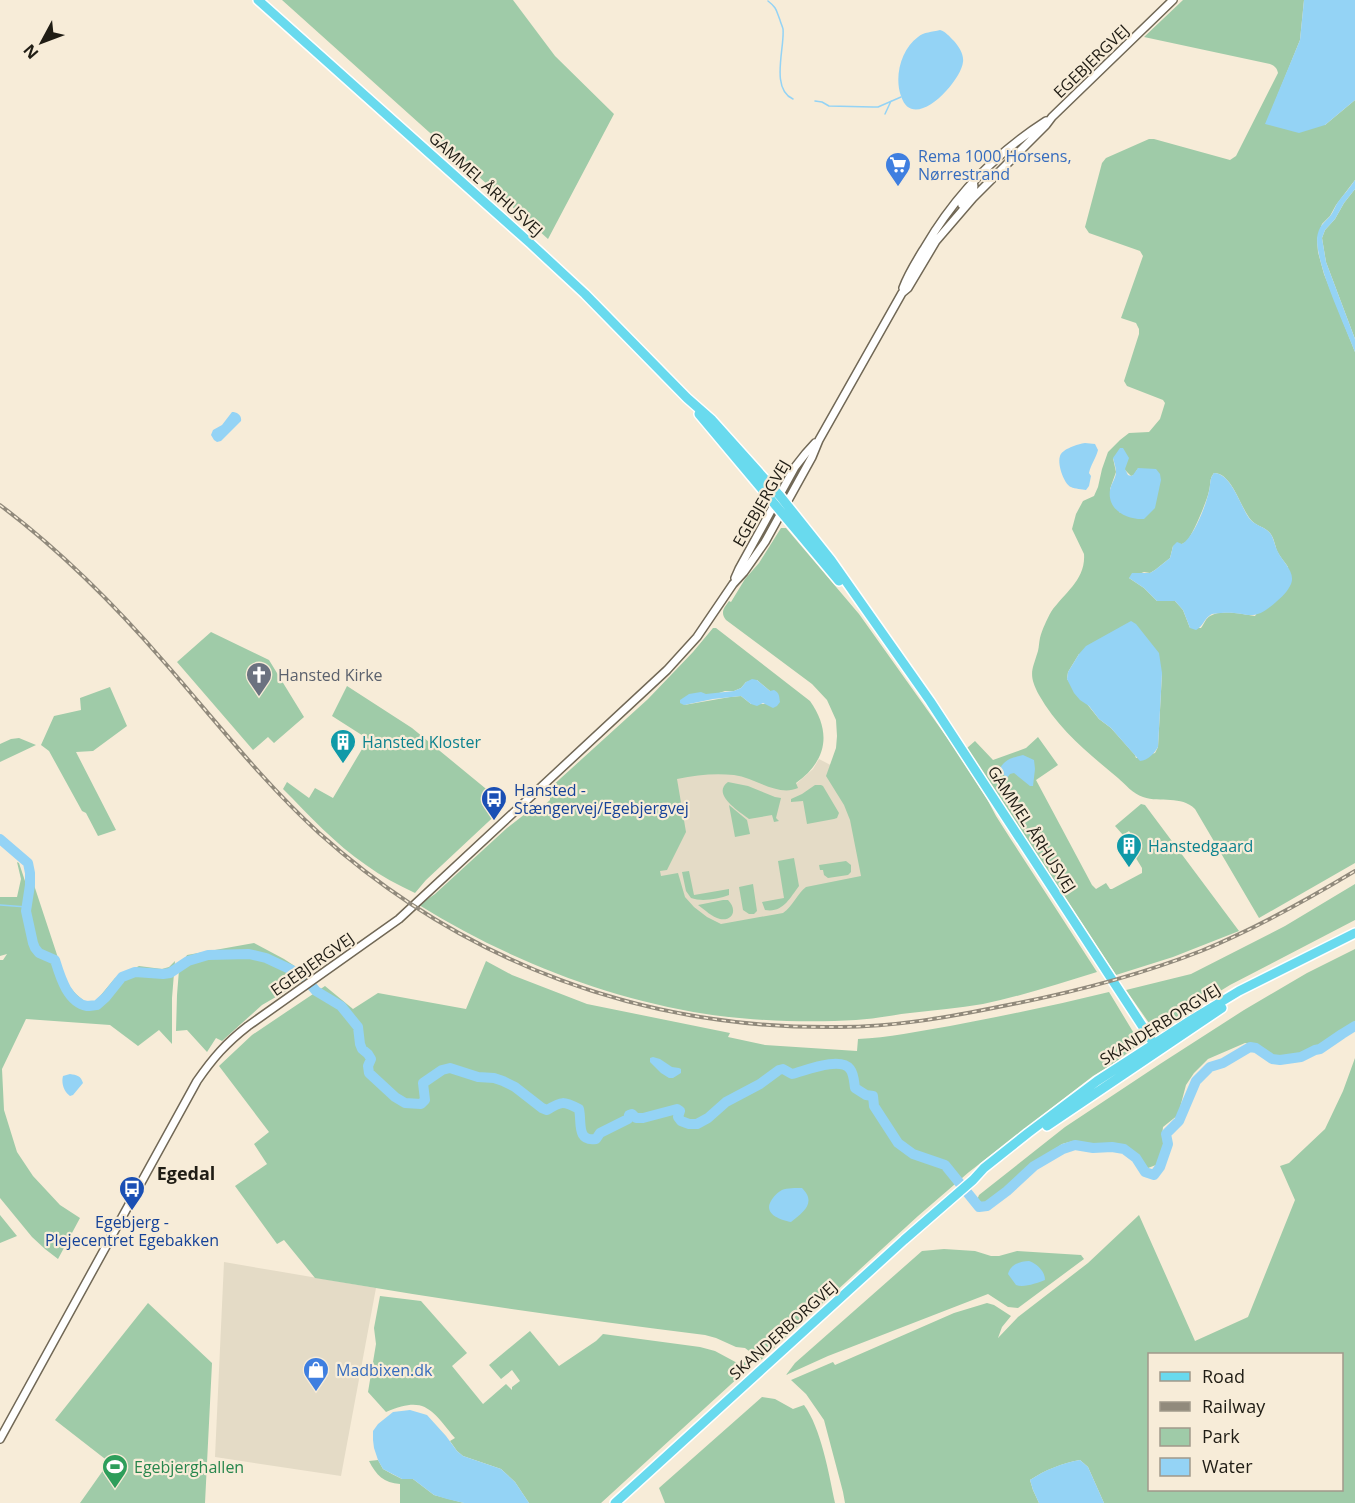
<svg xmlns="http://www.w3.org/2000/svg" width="1355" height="1503" font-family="'Open Sans',sans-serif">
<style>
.industrial{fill:#e4dbc6}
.green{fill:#9fcba8;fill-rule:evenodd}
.water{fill:#94d3f5}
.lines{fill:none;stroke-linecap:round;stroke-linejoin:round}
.stream{stroke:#94d3f5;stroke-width:1.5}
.river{stroke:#94d3f5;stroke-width:10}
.minor-casing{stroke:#716856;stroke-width:10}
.major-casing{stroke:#fff;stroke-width:12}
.minor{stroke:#fff;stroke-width:7}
.major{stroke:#69daee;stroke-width:9}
.rail-casing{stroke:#918a7c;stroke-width:4}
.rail{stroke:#f7ecd8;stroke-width:1.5;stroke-dasharray:4.5;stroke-linecap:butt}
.labels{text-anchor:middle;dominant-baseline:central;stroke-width:4.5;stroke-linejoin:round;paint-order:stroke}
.street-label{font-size:16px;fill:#201d15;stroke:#f7ecd8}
.shop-label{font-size:16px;fill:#366cbe;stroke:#f7ecd8;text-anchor:start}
.worship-label{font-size:16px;fill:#5b616d;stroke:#f7ecd8;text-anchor:start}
.culture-label{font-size:16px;fill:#0d838f;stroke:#f7ecd8;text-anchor:start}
.transit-label{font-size:16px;fill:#164399;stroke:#f7ecd8;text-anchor:start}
.leisure-label{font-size:16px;fill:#27864d;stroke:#f7ecd8;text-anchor:start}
.neighbourhood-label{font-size:18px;font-weight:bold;fill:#201d15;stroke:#f7ecd8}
</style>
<rect width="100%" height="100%" fill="#f7ecd8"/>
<!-- industrial -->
<path class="industrial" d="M819 759 844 772 879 880 786 920 587 958 679 764 796 784 813 769Z
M224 1262 376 1288 341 1476 215 1457Z"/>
<!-- green -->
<path class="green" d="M282 0H513L555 56 614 114 548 239Z
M1183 0H1304L1300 40 1266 124 1325 125 1355 100V180L1336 205 1330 216 1322 224 1317 239 1318 252 1324 274 1355 352V863L1259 918 1195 809C1181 795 1161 803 1143 797 1133 794 1125 784 1118 778 1088 753 1058 729 1039 695 1028 674 1032 671 1038 651 1039 647 1039 642 1040 638 1042 630 1047 619 1051 612 1064 593 1086 580 1084 554L1072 529 1076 514 1083 501 1094 496 1098 487 1102 469 1108 452 1120 440 1129 433 1149 432 1160 419 1165 403 1163 400 1127 386 1124 381 1139 334V329L1136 323 1121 318 1143 256 1140 251 1089 233 1085 227 1102 163 1106 158 1149 139H1154L1230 160 1236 156 1278 73C1277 68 1275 66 1270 64L1144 37ZM1113 458 1131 476 1134 475 1138 468 1120 513 1110 489 1116 472ZM1214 473C1232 473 1240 507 1251 520 1256 526 1265 527 1270 533 1274 538 1275 545 1277 551 1280 557 1285 562 1288 567L1255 616C1243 614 1220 609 1210 616 1206 618 1204 624 1201 628H1190L1183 610 1175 601H1157L1144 588 1129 578 1144 572 1150 573 1155 570 1170 558 1173 546C1177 545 1183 545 1187 541 1193 534 1207 501 1209 491 1211 484 1209 479 1214 473ZM1079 654 1162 673 1158 747 1155 753 1136 758 1135 755 1111 728 1099 719 1067 679 1068 672Z
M1355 189V339L1326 262 1322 238 1325 230 1335 219 1344 203Z
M781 528H786L859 614 953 746 987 799 996 816 1010 838 1097 972C1059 984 1021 996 983 1004 959 1008 934 1010 910 1013 892 1015 874 1019 856 1020 809 1023 753 1021 706 1014 605 998 506 959 419 905L435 894 507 828 525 814 532 816 550 800V788L648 699 693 652 713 628H716L810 701C832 732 827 761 796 783L798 788C778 797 756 778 734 775 714 773 697 775 677 779L686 832 667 870 660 871 661 876 678 873 685 897 694 907 707 917 721 924 783 913C793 906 797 894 806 887L861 876 850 820 844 805 826 776 836 748 837 736 836 720 827 700 812 684 726 620C720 612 724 608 729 601L731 602 745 579 759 563ZM757 680 770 691 767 704H751L741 696 730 697 684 705 725 691H734L741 688 746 682Z
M211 632 269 660 304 717 274 743 268 737 253 750 177 662Z
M347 686 412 728 502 802 503 808 426 880 415 893C398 885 381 876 366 865 335 844 309 815 283 789L287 782 309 798 315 788 333 798 368 739 332 716Z
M110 687 127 726 93 751 76 752 116 830 98 836 86 813 82 811 49 751 41 745 54 716 81 710 80 698Z
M1038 737 1058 765 1036 780 1092 885 1096 889 1106 883 1110 889H1112L1142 873V868L1134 855 1136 848 1139 846 1129 831 1123 835 1115 826 1141 804 1145 805 1239 931 1173 957 1116 975 967 748 975 741 993 760 1026 748Z
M19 738 36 745 0 762V744L11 739Z
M728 782 748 786 775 797 781 798 776 818 779 821 774 822 772 815 749 819C739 811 711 794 728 782Z
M815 785H821L823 786 839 813 837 818 834 819 807 824 803 801 791 802V799L802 794Z
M729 805 747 820 750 834 735 837Z
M794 858 799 886C789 899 783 913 765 910L762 902 784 898 778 861Z
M846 861 851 865V872L848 875 828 878 824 875 823 870H820L819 865Z
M17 862 19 863 25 881 33 880 35 888 64 976 69 986 76 994 84 1001 90 1003 96 1001 115 978 139 966 162 969 169 967 175 961 172 998V1044L159 1030 138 1046 110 1025 26 1019 2 1069 4 1110 17 1152 33 1176 60 1205 80 1218 58 1259 45 1249 32 1237 0 1198V960H3L7 954 0 956V897H17L21 879Z
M689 871 694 895 729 889V895C718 899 702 902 691 898L686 891 682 872Z
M753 884 757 911 754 914H749L743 910 739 887Z
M1355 884V920L1230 985 1160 1028H1154L1149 1023 1126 990 1191 974 1285 926Z
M723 900H728C737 909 734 921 720 919 712 917 705 910 698 905Z
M254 943 284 959 307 974 288 990 262 1005 222 1041 216 1038 207 1052 187 1030 176 1031 177 995 179 970 187 955Z
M1355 949V1021L1325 1042 1300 1055 1285 1057 1271 1055 1255 1044 1245 1043 1208 1059 1194 1073 1186 1085 1178 1115 1163 1127 1162 1136 1166 1147 1156 1165 1148 1168 1131 1151 1118 1144 1095 1145 1073 1141 1062 1144 1017 1176C1009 1186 993 1203 982 1204L977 1200 979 1195 1065 1127 1160 1064 1244 1010 1307 973Z
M486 961 512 975 587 1004 730 1033 728 1037 765 1045 857 1051 858 1039C888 1038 919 1031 950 1026 1003 1016 1056 1005 1109 992L1138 1040 1136 1046 1116 1062 1093 1076 969 1172 918 1216 761 1360 745 1348 736 1347 716 1338 705 1335C575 1319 445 1300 315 1278L284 1240 277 1244 235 1186 267 1164 254 1144 269 1132 219 1066 252 1035 325 986 353 1009 378 993 466 1009Z
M1355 1058V1503H1104L1088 1467 1080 1460C1063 1463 1045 1470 1030 1480L1033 1490 1039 1503H845L843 1492 824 1420 806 1394 791 1380 833 1362 835 1365 954 1313 987 1303 994 1305 1011 1316 1002 1327 998 1338 1018 1317 1088 1263 1139 1215 1195 1341 1248 1317 1295 1200 1280 1166 1289 1163 1325 1129 1343 1091ZM1150 1354H1342V1490H1150Z
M0 1215 17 1236 0 1243Z
M944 1249 975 1251 991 1256H999L1017 1251 1081 1255 1084 1259 1018 1308 1008 1307 988 1294 828 1356 786 1375 795 1363 922 1251Z
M380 1296 421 1301 467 1353 452 1366 483 1404 506 1384 512 1390V1387L520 1381 512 1370 501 1379 489 1365 530 1331 559 1366 596 1341 603 1334 700 1347 715 1351 741 1365 746 1361 752 1365 601 1503H529L515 1482 501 1469 463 1456 457 1451 450 1441 455 1438C431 1409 425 1395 386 1412L368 1392 376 1344 374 1328Z
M148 1303 212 1363 205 1503H80L109 1462 55 1420Z
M762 1397 775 1399 793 1409 804 1405C821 1428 829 1474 835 1503H665L659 1488Z
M378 1460 383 1469 392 1474 402 1479H413L434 1495 464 1503H400V1484C384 1483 376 1475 369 1461Z"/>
<!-- water -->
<path class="water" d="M1304 0H1355V100L1325 125 1299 133 1265 124 1300 40Z
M940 30C946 32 949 36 954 41 959 47 964 54 963 62 961 82 913 134 901 96 894 77 901 49 918 37 924 32 932 32 940 30Z
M1355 180V189L1344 203 1335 219 1325 230 1322 238 1326 262 1355 339V352C1346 328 1311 255 1318 233 1320 225 1326 221 1331 215 1334 211 1335 206 1338 202 1343 195 1350 188 1355 180Z
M232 412C237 412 242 415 241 421L221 441 217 442 214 440 211 435 213 430 222 425Z
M1085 443 1095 444 1098 450C1096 458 1091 464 1089 473L1091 476 1089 486 1086 490C1082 489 1075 489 1071 487 1064 484 1057 464 1060 456 1062 449 1078 444 1085 443Z
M1120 448H1123L1129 458 1125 469 1128 475 1131 476 1133 475 1138 468 1156 469 1160 474 1161 480 1155 508 1144 519C1127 520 1107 510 1110 490 1111 484 1116 478 1116 472 1116 468 1114 462 1113 458Z
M1214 473C1231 473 1240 505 1249 518 1254 525 1262 526 1268 531 1274 536 1274 545 1278 552 1282 561 1296 572 1291 584 1288 591 1282 597 1276 602 1251 624 1249 611 1221 613 1220 613 1212 614 1212 614 1204 618 1203 627 1196 630L1190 628 1183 610 1175 601H1157L1144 588 1129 578 1132 573H1150L1155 570 1170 558 1173 546 1177 542 1182 544C1194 537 1206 505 1209 491 1211 484 1209 479 1214 473Z
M1131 621 1136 624 1159 653 1162 673 1158 747C1154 754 1148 760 1140 761L1111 728 1099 719 1089 706 1080 700 1074 693 1067 679 1068 672 1079 654 1086 646Z
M752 679 757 680 770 691 774 690C780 693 779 697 780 702L777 706 773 708 763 703 757 706 751 704 741 696 713 699 684 705 680 703V700L689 694 701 692 706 694 734 691 741 688 746 682Z
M1023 755 1034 760 1035 769 1033 786H1030L1014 773 1010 774 1007 778 999 770C1005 759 1011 758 1023 755Z
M653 1057 660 1059 672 1067 679 1068 681 1069V1073L673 1078H669L661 1073 650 1062V1058Z
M70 1074C77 1075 81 1076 83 1083L73 1095 70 1096C64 1092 61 1083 63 1076Z
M802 1188C817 1203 803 1212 791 1222 781 1220 763 1214 771 1201 773 1197 778 1192 782 1190 787 1188 796 1188 802 1188Z
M1029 1261C1037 1264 1045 1271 1045 1280 1037 1283 1024 1288 1016 1285L1008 1274C1010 1265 1020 1261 1029 1261Z
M410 1410 427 1415 446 1436 457 1451 463 1456 501 1469 515 1482 529 1503H464L447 1499 434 1495 413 1479H402L383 1469 378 1460 374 1448 373 1440V1431L378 1424 393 1412Z
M1080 1460 1088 1467 1104 1503H1039L1033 1490 1030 1480C1045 1470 1062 1463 1080 1460Z"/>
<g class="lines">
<!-- stream -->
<path class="stream" d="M768 1C777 8 776 10 780 20 780 21 783 28 783 29 785 47 770 89 793 99
M815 101 822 102 829 106 873 107H878L901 97
M885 114 891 101
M0 905 27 907"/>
<!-- river -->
<path class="river" d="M0 839 28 863 30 873V885L26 911 33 943 35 948 39 953 55 960C60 976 67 1002 87 1006 91 1006 94 1005 97 1005L106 997 122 977 135 972 163 974 170 973 188 961 208 955 249 954 266 958 296 972 306 979 316 991 341 1006 358 1027 360 1044 362 1049 368 1054 371 1059 368 1066 369 1073 395 1097 405 1103 421 1104 425 1100 423 1083 442 1070 450 1068 478 1077 494 1078 503 1081 515 1087 542 1108 547 1110C562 1101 563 1101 579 1109 582 1122 576 1142 596 1139L600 1133 628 1119 629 1115 632 1114 636 1118H643L677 1109 680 1111 678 1117 681 1121 689 1124H697L708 1118 726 1102 760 1084 779 1070 783 1069 792 1074C805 1071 840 1056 850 1069 854 1074 854 1082 855 1088L866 1095 873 1096 874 1106 898 1143 913 1154 945 1165 979 1207 987 1206 1007 1191 1034 1166 1063 1149 1075 1145 1093 1148 1112 1147 1124 1149 1136 1158 1145 1172 1154 1175 1160 1167 1168 1144 1166 1134 1179 1121 1196 1081 1210 1067 1223 1063 1250 1047 1256 1048 1272 1059 1280 1060 1301 1057 1315 1050 1320 1049 1342 1034 1355 1026"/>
<defs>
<path id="minor" d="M962 205C967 198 977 191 973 182
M903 288C908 274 917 260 925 247 955 196 996 153 1046 121
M735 578 739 569 795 467 806 453 815 443
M0 1439 197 1081C213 1058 226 1043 248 1026L399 919 667 670 697 637 733 584 744 572 765 542 812 457 819 440 902 293 908 288 936 241 973 198 1046 125 1052 117 1173 0"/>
<path id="major" d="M258 0 530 243 585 294 687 398 712 420 780 496 831 560 930 701 1158 1050
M699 414 839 581
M1047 1126 1222 1008
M615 1503 904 1240 973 1180 984 1168 1028 1133 1097 1081 1191 1020 1239 991 1355 933"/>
</defs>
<!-- minor casing -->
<use href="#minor" class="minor-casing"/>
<!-- major casing -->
<use href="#major" class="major-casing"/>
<!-- minor -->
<use href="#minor" class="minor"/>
<!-- major -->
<use href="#major" class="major"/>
<defs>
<path id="rail" d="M0 505C61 551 115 605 165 663 215 720 262 781 319 833 464 963 644 1030 839 1027 895 1027 949 1017 1003 1006 1071 993 1137 976 1201 951 1255 929 1305 901 1355 871"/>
</defs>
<!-- rail casing -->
<use href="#rail" class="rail-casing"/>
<!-- rail -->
<use href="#rail" class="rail"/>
</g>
<!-- icons -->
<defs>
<symbol id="supermarket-pin" viewBox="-11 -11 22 30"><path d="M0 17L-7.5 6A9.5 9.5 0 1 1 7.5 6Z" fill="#3f7fe0" stroke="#f7ecd8"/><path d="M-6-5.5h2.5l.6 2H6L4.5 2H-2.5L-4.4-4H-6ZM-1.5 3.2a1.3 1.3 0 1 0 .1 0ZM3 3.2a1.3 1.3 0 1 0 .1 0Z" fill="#fff"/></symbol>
<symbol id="church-pin" viewBox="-11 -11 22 30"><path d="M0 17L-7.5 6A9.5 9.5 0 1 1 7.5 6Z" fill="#6b7280" stroke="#f7ecd8"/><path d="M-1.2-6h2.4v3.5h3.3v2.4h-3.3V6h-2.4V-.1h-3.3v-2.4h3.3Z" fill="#fff"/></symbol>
<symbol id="building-pin" viewBox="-11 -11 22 30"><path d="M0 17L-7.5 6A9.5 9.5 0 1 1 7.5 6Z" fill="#0f9aa8" stroke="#f7ecd8"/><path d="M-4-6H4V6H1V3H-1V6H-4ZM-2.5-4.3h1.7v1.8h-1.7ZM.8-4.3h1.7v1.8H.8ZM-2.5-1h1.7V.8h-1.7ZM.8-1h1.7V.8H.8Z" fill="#fff"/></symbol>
<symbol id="bus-pin" viewBox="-11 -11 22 30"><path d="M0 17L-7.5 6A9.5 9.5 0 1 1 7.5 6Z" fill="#1a4fb4" stroke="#f7ecd8"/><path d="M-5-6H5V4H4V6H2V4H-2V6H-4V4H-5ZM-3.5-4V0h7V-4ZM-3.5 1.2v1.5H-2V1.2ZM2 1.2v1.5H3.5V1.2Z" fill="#fff"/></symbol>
<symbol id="shop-pin" viewBox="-11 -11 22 30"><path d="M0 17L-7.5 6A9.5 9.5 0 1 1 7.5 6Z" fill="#3f7fe0" stroke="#f7ecd8"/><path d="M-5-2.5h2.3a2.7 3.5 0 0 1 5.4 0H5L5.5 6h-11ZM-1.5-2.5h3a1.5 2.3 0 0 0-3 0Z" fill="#fff"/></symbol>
<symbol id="stadium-pin" viewBox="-11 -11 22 30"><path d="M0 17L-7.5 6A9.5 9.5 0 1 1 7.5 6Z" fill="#2e9e5b" stroke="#f7ecd8"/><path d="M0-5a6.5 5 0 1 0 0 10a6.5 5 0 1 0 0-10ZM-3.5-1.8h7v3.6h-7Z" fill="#fff"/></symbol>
</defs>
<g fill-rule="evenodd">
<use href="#supermarket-pin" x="883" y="150" width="30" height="40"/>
<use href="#church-pin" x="244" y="660" width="30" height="40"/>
<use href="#building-pin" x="328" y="727" width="30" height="40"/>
<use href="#bus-pin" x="479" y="784" width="30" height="40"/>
<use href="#building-pin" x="1114" y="831" width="30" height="40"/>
<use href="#bus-pin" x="117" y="1174" width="30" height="40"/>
<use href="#shop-pin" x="301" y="1355" width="30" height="40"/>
<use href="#stadium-pin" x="100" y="1452" width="30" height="40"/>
</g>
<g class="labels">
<!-- street labels -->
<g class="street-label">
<text transform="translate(1091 61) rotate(-44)">EGEBJERGVEJ</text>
<text transform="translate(486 184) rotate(42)">GAMMEL ÅRHUSVEJ</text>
<text transform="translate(761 503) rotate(-60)">EGEBJERGVEJ</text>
<text transform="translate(1032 829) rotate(57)">GAMMEL ÅRHUSVEJ</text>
<text transform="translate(312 964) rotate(-35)">EGEBJERGVEJ</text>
<text transform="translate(1160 1024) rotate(-32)">SKANDERBORGVEJ</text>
<text transform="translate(783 1330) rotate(-42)">SKANDERBORGVEJ</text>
</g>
<!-- shop labels -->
<g class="shop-label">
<text x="918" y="156">Rema 1000 Horsens,<tspan x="918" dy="18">Nørrestrand</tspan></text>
<text x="336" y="1370">Madbixen.dk</text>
</g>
<!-- worship labels -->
<g class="worship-label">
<text x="278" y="675">Hansted Kirke</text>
</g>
<!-- culture labels -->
<g class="culture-label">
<text x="362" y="742">Hansted Kloster</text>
<text x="1148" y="846">Hanstedgaard</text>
</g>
<!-- transit labels -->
<g class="transit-label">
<text x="514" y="790">Hansted -<tspan x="514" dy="18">Stængervej/Egebjergvej</tspan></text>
<text x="132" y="1222" text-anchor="middle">Egebjerg -<tspan x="132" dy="18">Plejecentret Egebakken</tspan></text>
</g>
<!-- leisure labels -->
<g class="leisure-label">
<text x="134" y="1467">Egebjerghallen</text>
</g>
<!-- neighbourhood labels -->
<g class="neighbourhood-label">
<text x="186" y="1173">Egedal</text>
</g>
</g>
<!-- legend -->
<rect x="1148" y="1353" width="195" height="138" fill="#f7ecd8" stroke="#a1998a" stroke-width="1.5"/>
<rect x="1160" y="1372" width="30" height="9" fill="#69daee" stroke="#a1998a" stroke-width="1.5"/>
<text x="1202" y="1383" font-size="18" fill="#201d15">Road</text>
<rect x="1160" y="1402" width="30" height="9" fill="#918a7c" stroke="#a1998a" stroke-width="1.5"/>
<text x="1202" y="1413" font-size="18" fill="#201d15">Railway</text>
<rect x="1160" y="1428" width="30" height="18" fill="#9fcba8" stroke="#a1998a" stroke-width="1.5"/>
<text x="1202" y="1443" font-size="18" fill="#201d15">Park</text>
<rect x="1160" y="1458" width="30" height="18" fill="#94d3f5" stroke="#a1998a" stroke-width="1.5"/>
<text x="1202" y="1473" font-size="18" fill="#201d15">Water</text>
<!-- north arrow -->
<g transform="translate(42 42) rotate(229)" stroke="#f7ecd8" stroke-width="4.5" paint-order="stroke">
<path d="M0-4.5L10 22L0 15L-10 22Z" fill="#201d15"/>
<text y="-9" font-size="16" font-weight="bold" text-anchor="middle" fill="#201d15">N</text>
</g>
</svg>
